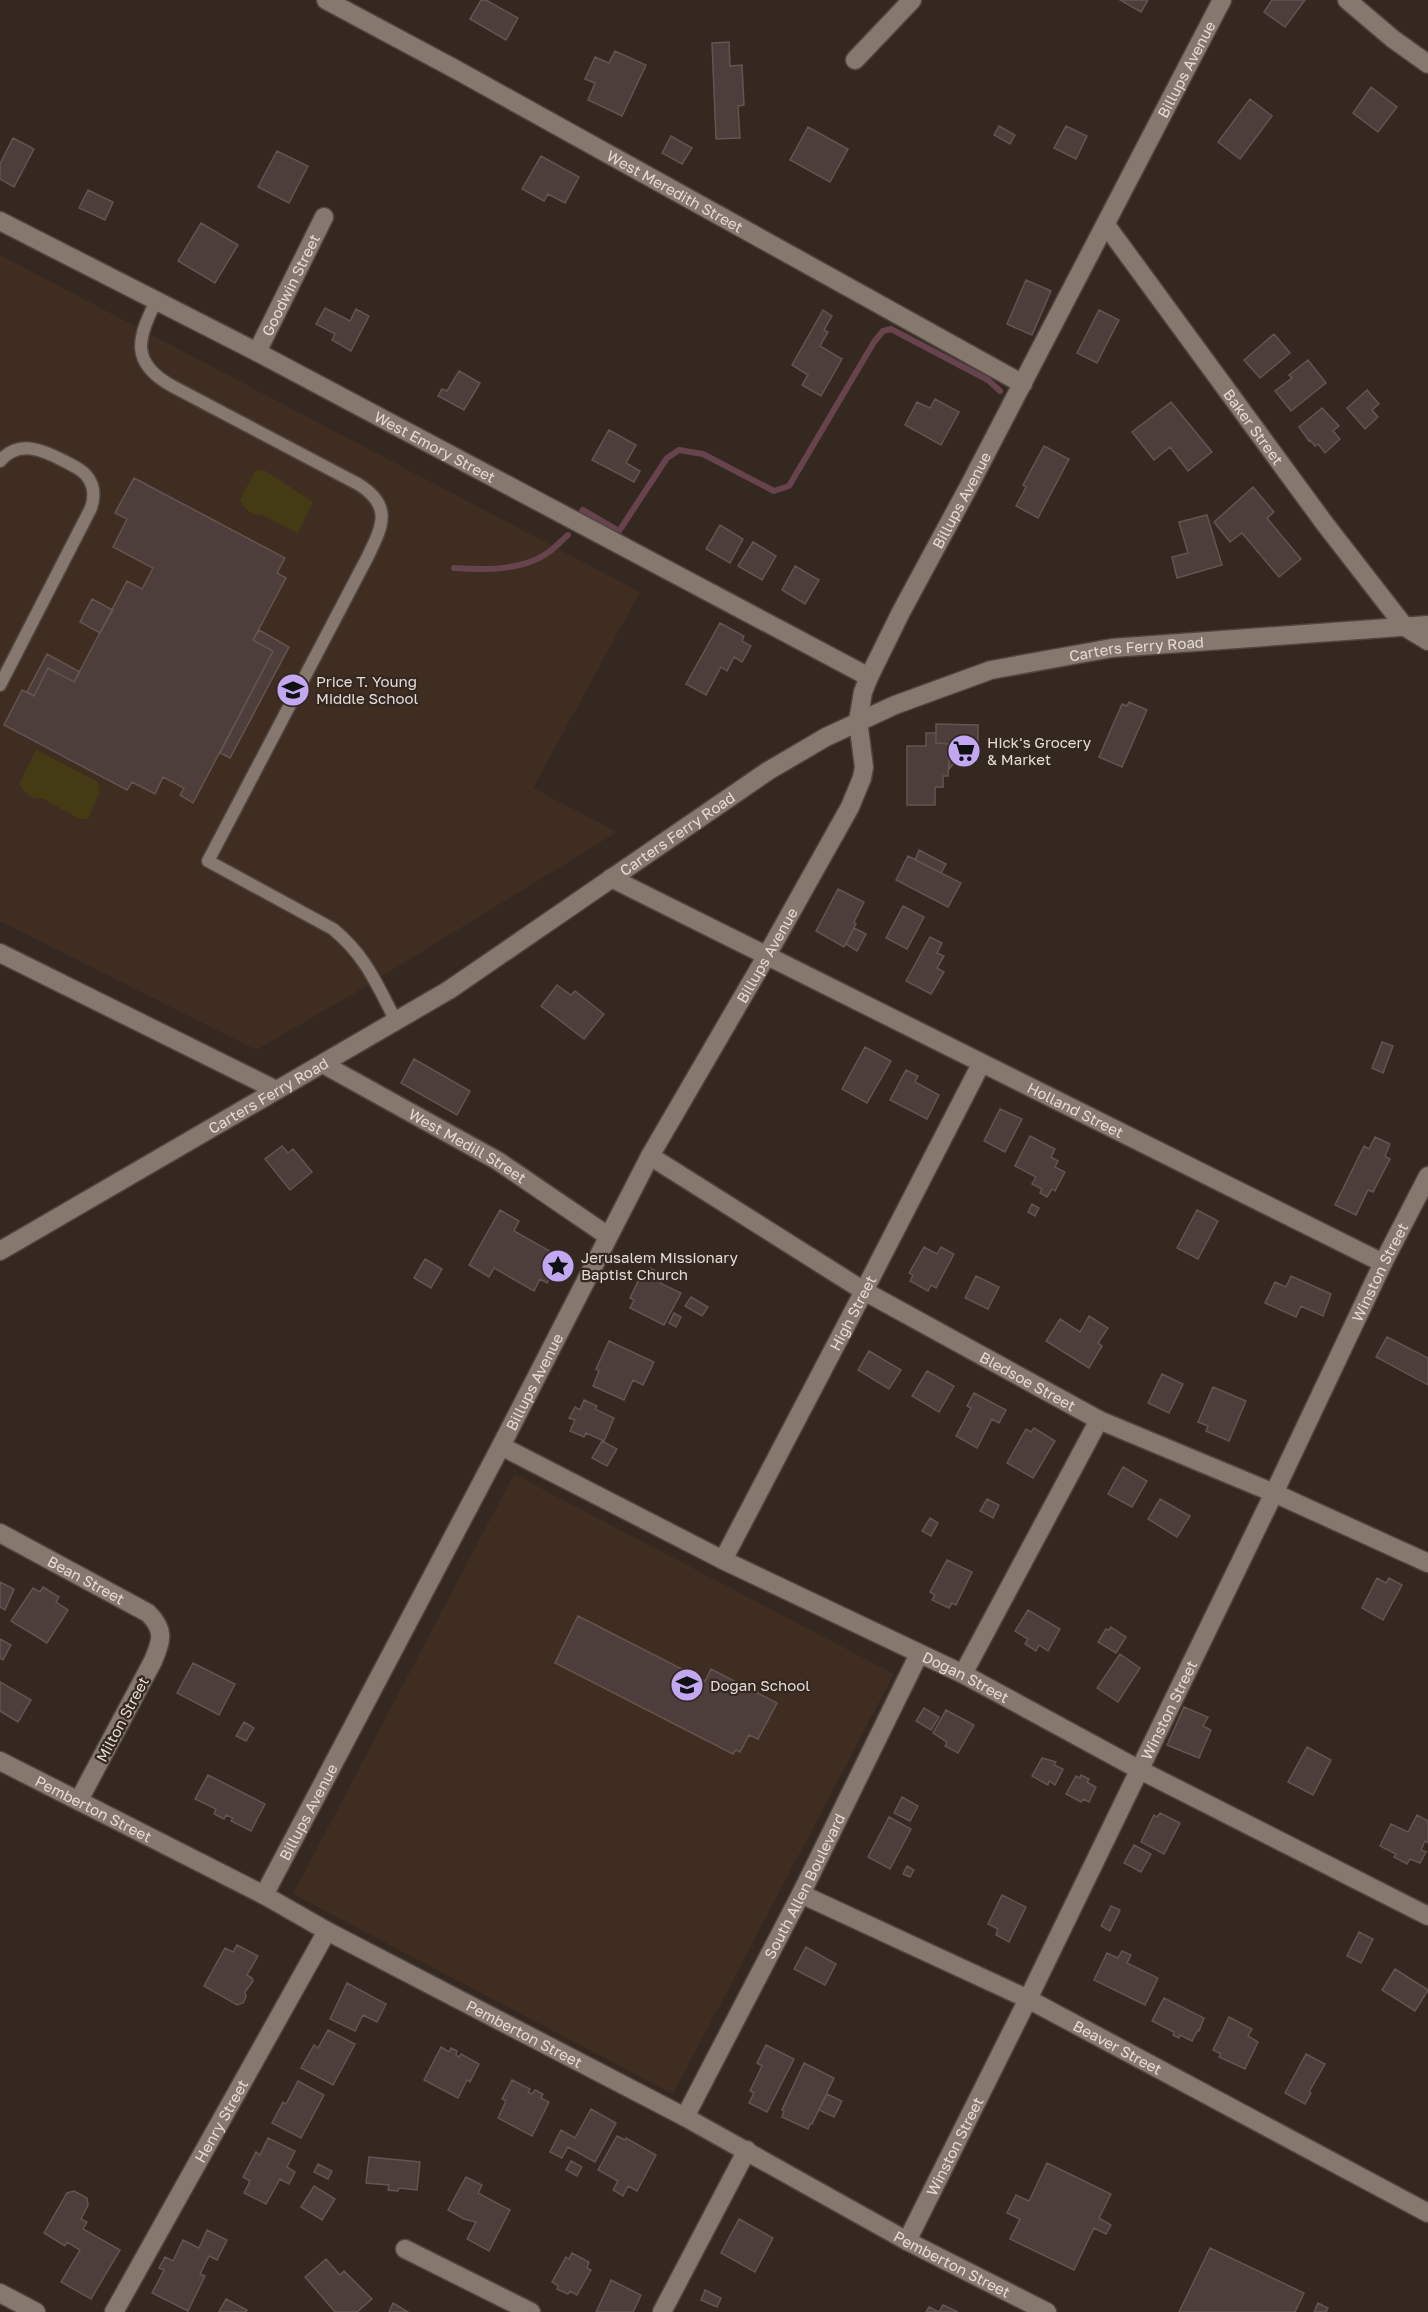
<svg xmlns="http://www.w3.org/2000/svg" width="1428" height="2312" font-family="'Golos Text',sans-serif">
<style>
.built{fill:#3f2d22}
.green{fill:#443b14}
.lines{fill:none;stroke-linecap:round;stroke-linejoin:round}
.stream{stroke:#67444d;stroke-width:6}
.building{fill:#4e3e3b;stroke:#645451;stroke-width:1.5}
.lane-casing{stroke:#50463f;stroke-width:15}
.street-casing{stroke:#50463f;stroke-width:21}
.secondary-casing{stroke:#50463f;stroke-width:21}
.lane{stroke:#87786f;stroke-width:12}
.street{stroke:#87786f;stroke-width:18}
.secondary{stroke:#87786f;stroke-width:18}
.labels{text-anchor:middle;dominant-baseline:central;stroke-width:4.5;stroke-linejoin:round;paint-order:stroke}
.street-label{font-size:15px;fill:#e4dbd7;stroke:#342821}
.poi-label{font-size:15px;fill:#e4dbd7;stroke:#342821;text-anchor:start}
</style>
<rect width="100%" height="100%" fill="#342821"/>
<!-- built -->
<path class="built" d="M0 255 640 592 533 788 617 832 353 994 256 1050 0 921Z
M514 1474 894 1674 673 2094 293 1894Z"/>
<!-- green -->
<path class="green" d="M264 470 313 502 298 533 262 515C251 515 245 510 240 500L255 471Z
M36 750 98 782 100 792 88 819H79L42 798C31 800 24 793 19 784Z"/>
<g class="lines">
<!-- stream -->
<path class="stream" d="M581 513 583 510 619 531 667 458 679 450 703 454 774 491 789 486 874 342 883 331 891 329 988 380 1000 391
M454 568C483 570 521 571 546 554 554 549 561 541 568 535"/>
</g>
<!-- building -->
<path class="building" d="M481 0H486L518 18 506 40 470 19Z
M1120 0H1148L1141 12Z
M1272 0H1305L1285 27 1264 12Z
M729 42 730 66 742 65 744 105 738 106 740 138 716 139 712 43Z
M615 51 646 65 622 116 588 100 595 83 585 79 595 57 609 63Z
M1371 87 1397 107 1378 132 1353 113Z
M1250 99 1272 116 1240 159 1218 142Z
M999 126 1015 135 1010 144 994 135Z
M1066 126 1087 136 1076 159 1054 148Z
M808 127 848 149 830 182 790 160Z
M671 136 692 148 682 164 662 153Z
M13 138 34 149 14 187 0 179V164Z
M277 151 308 166 289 203 258 187Z
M541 156 579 177 565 203 548 194 544 201 522 189Z
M88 190 113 202 105 220 79 208Z
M201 223 238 245 215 283 178 261Z
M1026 280 1051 291 1032 335 1007 324Z
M325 308 350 321 356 309 369 316 351 351 332 340 335 334 316 324Z
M823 310 832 316 824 330 828 332 820 346 842 359 821 396 802 385 808 375 792 365Z
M1099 310 1119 320 1097 363 1077 353Z
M1274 334 1290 353 1260 378 1244 360Z
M1308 360 1326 383 1291 411 1275 391 1292 378 1289 375Z
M459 371 480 383 464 410 438 396 442 389 447 391Z
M1367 390 1379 404 1372 410 1378 417 1365 429 1347 408Z
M935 399 959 412 941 445 905 425 917 402 930 408Z
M1171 402 1212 452 1188 471 1170 447 1154 460 1132 432Z
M1322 408 1339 426 1333 431 1340 439 1325 453 1318 444 1315 446 1310 440 1309 441 1299 427Z
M609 430 636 445 626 463 640 471 634 482 592 460Z
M1044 446 1069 459 1038 518 1016 506 1026 487 1023 485Z
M134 478 285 558 277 573 286 578 253 640 273 651 193 803 180 795 184 788 163 777 155 794 132 782 127 790 4 725 22 690 34 696 48 668 74 682 127 581 142 589 153 568 113 547 127 519 115 513Z
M1253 487 1274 512 1267 518 1301 559 1279 577 1242 533 1230 542 1214 522Z
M1207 515 1222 565 1177 578 1172 557 1188 553 1179 522Z
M720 525 743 539 730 563 706 549Z
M753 542 776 556 762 580 738 566Z
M795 566 819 580 805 604 782 590Z
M92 599 113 610 100 633 80 622Z
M720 623 744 636 742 641 751 646 742 662 734 657 727 671 721 667 706 695 686 684Z
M259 630 289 647 230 758 220 753 273 651 253 640Z
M47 654 80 672 74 682 48 668 34 696 27 692Z
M1129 702 1147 710 1122 767 1099 757 1122 704 1127 706Z
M936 724 978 725V758H958L949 769 950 744 936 743Z
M926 733H936V743L950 744 948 776H943V787H935V805H907V746H926Z
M919 850 946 864 941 873 915 860Z
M908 856 961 883 948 907 896 880Z
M838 889 864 902 854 922 856 924 844 947 816 931Z
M903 906 924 917 907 949 886 938Z
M854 928 866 934 857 951 846 944Z
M930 937 942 943 937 953 944 956 937 968 944 972 931 994 906 981Z
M557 985 571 995 575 991 604 1014 584 1039 541 1006Z
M1382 1042 1393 1046 1383 1073 1372 1068Z
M865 1047 891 1061 867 1103 842 1089Z
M414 1059 470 1091 457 1115 401 1083Z
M906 1070 918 1076 915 1082 939 1095 927 1119 890 1100Z
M1000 1109 1022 1119 1005 1152 984 1141Z
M1030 1136 1055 1149 1051 1157 1058 1161 1055 1167 1065 1172 1055 1191 1052 1189 1047 1197 1040 1193 1042 1189 1032 1184 1036 1177 1015 1166Z
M1375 1137 1390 1144 1385 1156 1390 1159 1373 1192 1368 1190 1356 1215 1335 1205 1364 1146 1369 1149Z
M282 1146 288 1153 293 1149 312 1172 290 1190 265 1159Z
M1032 1204 1039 1208 1035 1216 1028 1212Z
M500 1210 519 1221 514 1231 553 1253 546 1266 554 1270 547 1283 540 1279 534 1291 494 1268 489 1277 469 1265Z
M1197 1210 1218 1221 1198 1259 1177 1248Z
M924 1247 937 1254 941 1247 954 1254 936 1288 931 1285 928 1291 910 1281 913 1275 909 1273Z
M425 1259 442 1269 431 1288 414 1278Z
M650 1268 664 1275 660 1283 681 1293 664 1325 630 1308 634 1300 630 1298 641 1275 645 1278Z
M976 1276 999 1287 988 1309 965 1298Z
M1291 1276 1331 1294 1323 1316 1301 1306 1296 1317 1265 1303 1275 1282 1286 1287Z
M691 1297 708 1307 702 1316 685 1306Z
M674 1313 681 1317 676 1327 669 1323Z
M1089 1316 1108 1328 1098 1343 1102 1346 1089 1368 1046 1341 1060 1319 1080 1332Z
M1387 1337 1428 1358V1385L1376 1357Z
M609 1341 654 1362 643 1385 633 1380 624 1400 593 1386 599 1371 596 1369Z
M869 1351 901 1370 889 1389 858 1370Z
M927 1371 954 1386 939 1412 912 1396Z
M1162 1374 1183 1384 1169 1413 1148 1403Z
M1213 1387 1246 1401 1229 1441 1206 1431 1208 1426 1198 1422Z
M974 1393 1006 1410 999 1423 992 1419 977 1448 956 1436 971 1408 967 1406Z
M584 1400 597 1406 595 1409 614 1418 604 1441 586 1433 584 1437 570 1431 575 1420 569 1418 575 1407 580 1410Z
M1034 1428 1055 1441 1033 1478 1007 1463 1026 1429 1031 1432Z
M602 1441 617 1449 607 1466 592 1458Z
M1123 1467 1147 1481 1132 1507 1108 1494Z
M987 1499 999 1505 993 1518 980 1511Z
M1160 1499 1190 1516 1177 1537 1148 1519Z
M930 1518 938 1523 931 1536 922 1531Z
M947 1560 972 1572 956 1605 952 1603 949 1608 932 1600 935 1595 930 1592Z
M1377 1578 1386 1583 1389 1578 1402 1585 1383 1620 1362 1608Z
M0 1582 14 1589 5 1610 0 1607Z
M43 1587 59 1597 56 1602 68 1610 47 1643 11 1621 33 1588 40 1592Z
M1028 1610 1060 1629 1048 1651 1039 1645 1036 1651 1025 1644 1028 1639 1015 1631Z
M578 1616 705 1681 711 1669 777 1703 758 1739 749 1735 740 1752 736 1750 733 1754 555 1663Z
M1111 1627 1126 1637 1116 1653 1098 1642 1106 1629 1109 1630Z
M0 1639 11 1645 3 1660 0 1658Z
M1120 1654 1140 1668 1118 1702 1097 1688Z
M193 1663 235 1684 219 1715 177 1693Z
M0 1682 31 1700 18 1722 0 1711Z
M1184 1707 1208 1717 1203 1726 1211 1730 1199 1758 1167 1745Z
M924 1708 939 1717 931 1730 916 1721Z
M946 1710 974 1725 958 1753 945 1746 947 1742 933 1733Z
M244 1722 254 1728 246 1741 236 1736Z
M1307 1747 1331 1760 1313 1795 1288 1782Z
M1042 1758 1056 1762 1054 1765 1063 1769 1055 1785 1049 1781 1048 1785 1032 1776Z
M208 1775 265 1804 251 1831 231 1821 233 1818 226 1815 224 1819 214 1814 216 1809 195 1799Z
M1081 1775 1089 1779 1087 1782 1096 1787 1089 1802 1083 1799 1081 1802 1066 1794 1076 1776 1080 1778Z
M902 1797 918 1806 910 1821 894 1813Z
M1160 1813 1180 1823 1164 1854 1141 1842 1154 1815 1157 1817Z
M1417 1815 1428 1821V1843L1425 1841 1421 1850 1426 1852 1420 1863 1410 1859 1407 1864 1394 1857 1396 1854 1380 1846 1391 1824 1408 1832Z
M889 1817 911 1829 890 1869 868 1857Z
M1134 1845 1151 1854 1141 1872 1124 1863Z
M907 1866 914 1870 910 1877 903 1874Z
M1002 1895 1026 1907 1009 1942 996 1935 998 1929 988 1924Z
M1111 1906 1120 1910 1110 1931 1101 1926Z
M1359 1932 1373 1939 1361 1963 1347 1956Z
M237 1945 258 1956 247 1975 252 1978 253 1981 245 1992 246 1997 243 2003 237 2005 204 1986 225 1948 233 1952Z
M806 1947 836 1964 825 1985 794 1969Z
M1122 1951 1131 1955 1127 1963 1158 1978 1145 2005 1094 1980 1107 1953 1118 1958Z
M1395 1969 1428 1990 1415 2011 1382 1990Z
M347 1983 386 2004 377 2022 363 2015 355 2031 330 2019Z
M1164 1998 1204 2018 1199 2031 1198 2030 1192 2041 1180 2035 1179 2038 1173 2035 1174 2032 1152 2021Z
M1229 2017 1252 2029 1248 2036 1258 2042 1245 2069 1219 2057 1221 2054 1213 2050Z
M328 2030 355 2044 333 2085 301 2068 314 2045 318 2048Z
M766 2045 794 2059 767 2112 749 2103 754 2093 750 2091 762 2066 757 2063Z
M441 2047 449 2052 451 2048 457 2051 456 2055 459 2057 461 2054 479 2064 470 2082 467 2080 458 2098 424 2080Z
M1306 2054 1325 2064 1309 2092 1311 2093 1305 2104 1285 2093Z
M804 2063 834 2078 812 2124H810L808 2129 782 2117 784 2111 782 2110Z
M512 2080 530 2089 528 2092 532 2094 535 2090 543 2094 541 2098 549 2102 532 2136 498 2118 506 2101 502 2099Z
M298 2081 324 2095 301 2138 272 2123 283 2102 286 2104Z
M827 2094 842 2101 834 2117 819 2110Z
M591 2109 616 2123 595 2162 568 2147 562 2158 550 2152 561 2130 575 2138Z
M617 2136 625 2140 626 2138 656 2155 637 2191 628 2186 623 2196 613 2190 618 2181 598 2170Z
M268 2138 295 2151 287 2167 295 2172 289 2184 280 2179 266 2204 244 2193 250 2181 243 2177 256 2152 260 2155Z
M369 2157 420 2162 417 2190 399 2188 398 2191 388 2190 389 2185 366 2183Z
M571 2161 582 2167 577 2176 566 2170Z
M1047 2163 1111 2194 1099 2218 1111 2225 1106 2234 1094 2228 1074 2270 1010 2239 1020 2219 1007 2213 1016 2195 1029 2201Z
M318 2164 332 2171 328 2179 314 2172Z
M466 2177 482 2185 478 2193 510 2210 489 2251 467 2239 476 2222 464 2219 448 2210Z
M314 2186 335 2199 322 2220 301 2207Z
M74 2191 87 2198 88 2205 81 2219 87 2222 83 2229 120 2250 91 2299 61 2282 80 2250 67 2242 65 2246 44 2233 67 2193Z
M739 2219 773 2238 755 2272 721 2253Z
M207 2230 227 2240 217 2260 209 2256 200 2274 205 2276 188 2311 152 2293 164 2270 159 2268 165 2257 173 2261 183 2240 199 2248Z
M1210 2248 1304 2293 1295 2312H1179Z
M572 2253 589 2262 587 2268 591 2270 577 2295 570 2291 568 2294 557 2289 558 2286 552 2282 566 2257 569 2259Z
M326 2259 340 2275 344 2271 372 2299 357 2312H335L305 2277Z
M611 2280 641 2295 633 2312H596Z
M705 2290 721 2298 717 2307 701 2300Z
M226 2299 247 2310 246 2312H219Z
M393 2303 408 2312H389Z
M1318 2303 1328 2308 1326 2312H1314Z
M943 2305 958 2312H926L929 2307 939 2312Z"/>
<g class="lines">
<defs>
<path id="lane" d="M156 301C138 338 129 362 172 386L358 484C394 506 382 527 367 558L208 861 333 929C366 956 377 985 396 1021
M0 461C19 439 43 450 64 461 74 466 85 471 90 481 95 490 94 499 91 508L0 685"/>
<g id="street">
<path id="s1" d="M326 0 455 69 1023 384"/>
<path d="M1347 0 1393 39 1428 64"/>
<path d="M855 60 912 0"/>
<path id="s2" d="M0 221 257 352 869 677"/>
<path id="s3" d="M1106 225 1325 524 1405 627 1428 641"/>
<path id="s4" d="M257 352 324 217"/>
<path id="s5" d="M611 878 1383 1263"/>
<path d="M0 953 276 1090"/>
<path id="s6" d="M323 1064 498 1161 608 1236"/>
<path id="s7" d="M650 1156 864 1291 1099 1420 1274 1493 1428 1563"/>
<path id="s8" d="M0 1251 449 990 768 771 826 737 895 705 991 670 1112 648 1428 625"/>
<path id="s9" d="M501 1446 723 1560 963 1674 1138 1769 1428 1916"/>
<path id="s10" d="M0 1533 148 1613C165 1630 162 1640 153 1661L79 1800"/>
<path id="s11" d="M723 1560 864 1291 981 1064"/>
<path d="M963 1674 1099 1420"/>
<path id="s12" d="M0 1761 264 1895 327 1931 685 2117 907 2241 1047 2312"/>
<path id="s13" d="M801 1894 1028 1999 1428 2213"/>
<path id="s14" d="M264 1895 501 1446 650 1156 767 955 850 807 862 778 864 767 858 721 863 692 869 677 901 612 968 488 1222 0"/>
<path id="s15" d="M685 2117 801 1894 919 1654"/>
<path id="s16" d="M907 2241 1028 1999 1274 1493 1383 1263 1428 1176"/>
<path d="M405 2249 531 2312"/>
<path id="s17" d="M114 2312 327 1931"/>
<path d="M662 2312 747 2150"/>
</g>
<path id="secondary" d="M0 2293 36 2312"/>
</defs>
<!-- lane casing -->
<use href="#lane" class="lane-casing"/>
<!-- street casing -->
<use href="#street" class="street-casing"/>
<!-- secondary casing -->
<use href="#secondary" class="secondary-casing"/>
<!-- lane -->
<use href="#lane" class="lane"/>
<!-- street -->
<use href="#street" class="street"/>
<!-- secondary -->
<use href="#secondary" class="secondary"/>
</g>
<!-- icons -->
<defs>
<symbol id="school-disc" viewBox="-11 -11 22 22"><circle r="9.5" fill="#c2a8f3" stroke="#342821"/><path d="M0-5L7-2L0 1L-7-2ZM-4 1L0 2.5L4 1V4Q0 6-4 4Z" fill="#111"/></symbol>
<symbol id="supermarket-disc" viewBox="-11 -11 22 22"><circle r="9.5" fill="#c2a8f3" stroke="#342821"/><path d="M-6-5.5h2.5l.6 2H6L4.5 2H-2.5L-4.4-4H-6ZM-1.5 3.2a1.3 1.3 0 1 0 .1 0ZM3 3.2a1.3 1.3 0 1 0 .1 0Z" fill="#111"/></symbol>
<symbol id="sight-disc" viewBox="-11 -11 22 22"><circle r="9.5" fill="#c2a8f3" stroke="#342821"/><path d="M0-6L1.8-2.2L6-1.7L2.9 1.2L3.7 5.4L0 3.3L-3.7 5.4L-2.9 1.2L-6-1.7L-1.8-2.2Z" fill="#111"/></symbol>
</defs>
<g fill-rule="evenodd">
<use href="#school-disc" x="274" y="671" width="38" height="38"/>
<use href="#supermarket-disc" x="945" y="732" width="38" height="38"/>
<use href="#sight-disc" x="539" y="1247" width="38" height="38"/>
<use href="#school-disc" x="668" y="1666" width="38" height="38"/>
</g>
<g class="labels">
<!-- street labels -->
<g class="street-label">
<text stroke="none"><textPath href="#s14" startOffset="2056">Billups Avenue</textPath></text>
<text stroke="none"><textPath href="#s1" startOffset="398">West Meredith Street</textPath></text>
<text stroke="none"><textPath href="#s4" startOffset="75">Goodwin Street</textPath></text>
<text stroke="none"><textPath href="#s3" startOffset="250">Baker Street</textPath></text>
<text stroke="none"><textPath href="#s2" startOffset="490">West Emory Street</textPath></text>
<text stroke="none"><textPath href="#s14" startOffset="1570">Billups Avenue</textPath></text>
<text stroke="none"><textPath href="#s8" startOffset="1299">Carters Ferry Road</textPath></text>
<text stroke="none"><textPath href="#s8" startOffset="796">Carters Ferry Road</textPath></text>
<text stroke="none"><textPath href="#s14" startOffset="1066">Billups Avenue</textPath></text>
<text stroke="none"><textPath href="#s8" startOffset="310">Carters Ferry Road</textPath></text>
<text stroke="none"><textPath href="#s5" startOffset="519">Holland Street</textPath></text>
<text stroke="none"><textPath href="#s6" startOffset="166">West Medill Street</textPath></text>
<text stroke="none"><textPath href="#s16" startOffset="1078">Winston Street</textPath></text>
<text stroke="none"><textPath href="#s11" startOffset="279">High Street</textPath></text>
<text stroke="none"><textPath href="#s14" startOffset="580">Billups Avenue</textPath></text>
<text stroke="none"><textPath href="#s7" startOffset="440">Bledsoe Street</textPath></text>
<text stroke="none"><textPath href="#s10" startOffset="98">Bean Street</textPath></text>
<text stroke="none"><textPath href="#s9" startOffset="519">Dogan Street</textPath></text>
<text stroke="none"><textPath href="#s16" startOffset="592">Winston Street</textPath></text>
<text transform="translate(122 1719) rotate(-62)">Milton Street</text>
<text stroke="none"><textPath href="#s12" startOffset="105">Pemberton Street</textPath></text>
<text stroke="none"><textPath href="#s14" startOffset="94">Billups Avenue</textPath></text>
<text stroke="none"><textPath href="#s15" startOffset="260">South Allen Boulevard</textPath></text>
<text stroke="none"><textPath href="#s12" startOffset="591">Pemberton Street</textPath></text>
<text stroke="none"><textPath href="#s13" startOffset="352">Beaver Street</textPath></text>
<text stroke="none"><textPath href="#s17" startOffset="219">Henry Street</textPath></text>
<text stroke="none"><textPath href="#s16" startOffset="106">Winston Street</textPath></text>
<text stroke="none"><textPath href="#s12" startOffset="1077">Pemberton Street</textPath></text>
</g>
<!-- poi labels -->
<g class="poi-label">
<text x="316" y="681">Price T. Young<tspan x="316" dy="17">Middle School</tspan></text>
<text x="987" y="742">Hick's Grocery<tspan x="987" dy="17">&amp; Market</tspan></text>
<text x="581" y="1257">Jerusalem Missionary<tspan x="581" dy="17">Baptist Church</tspan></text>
<text x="710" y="1685">Dogan School</text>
</g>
</g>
</svg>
